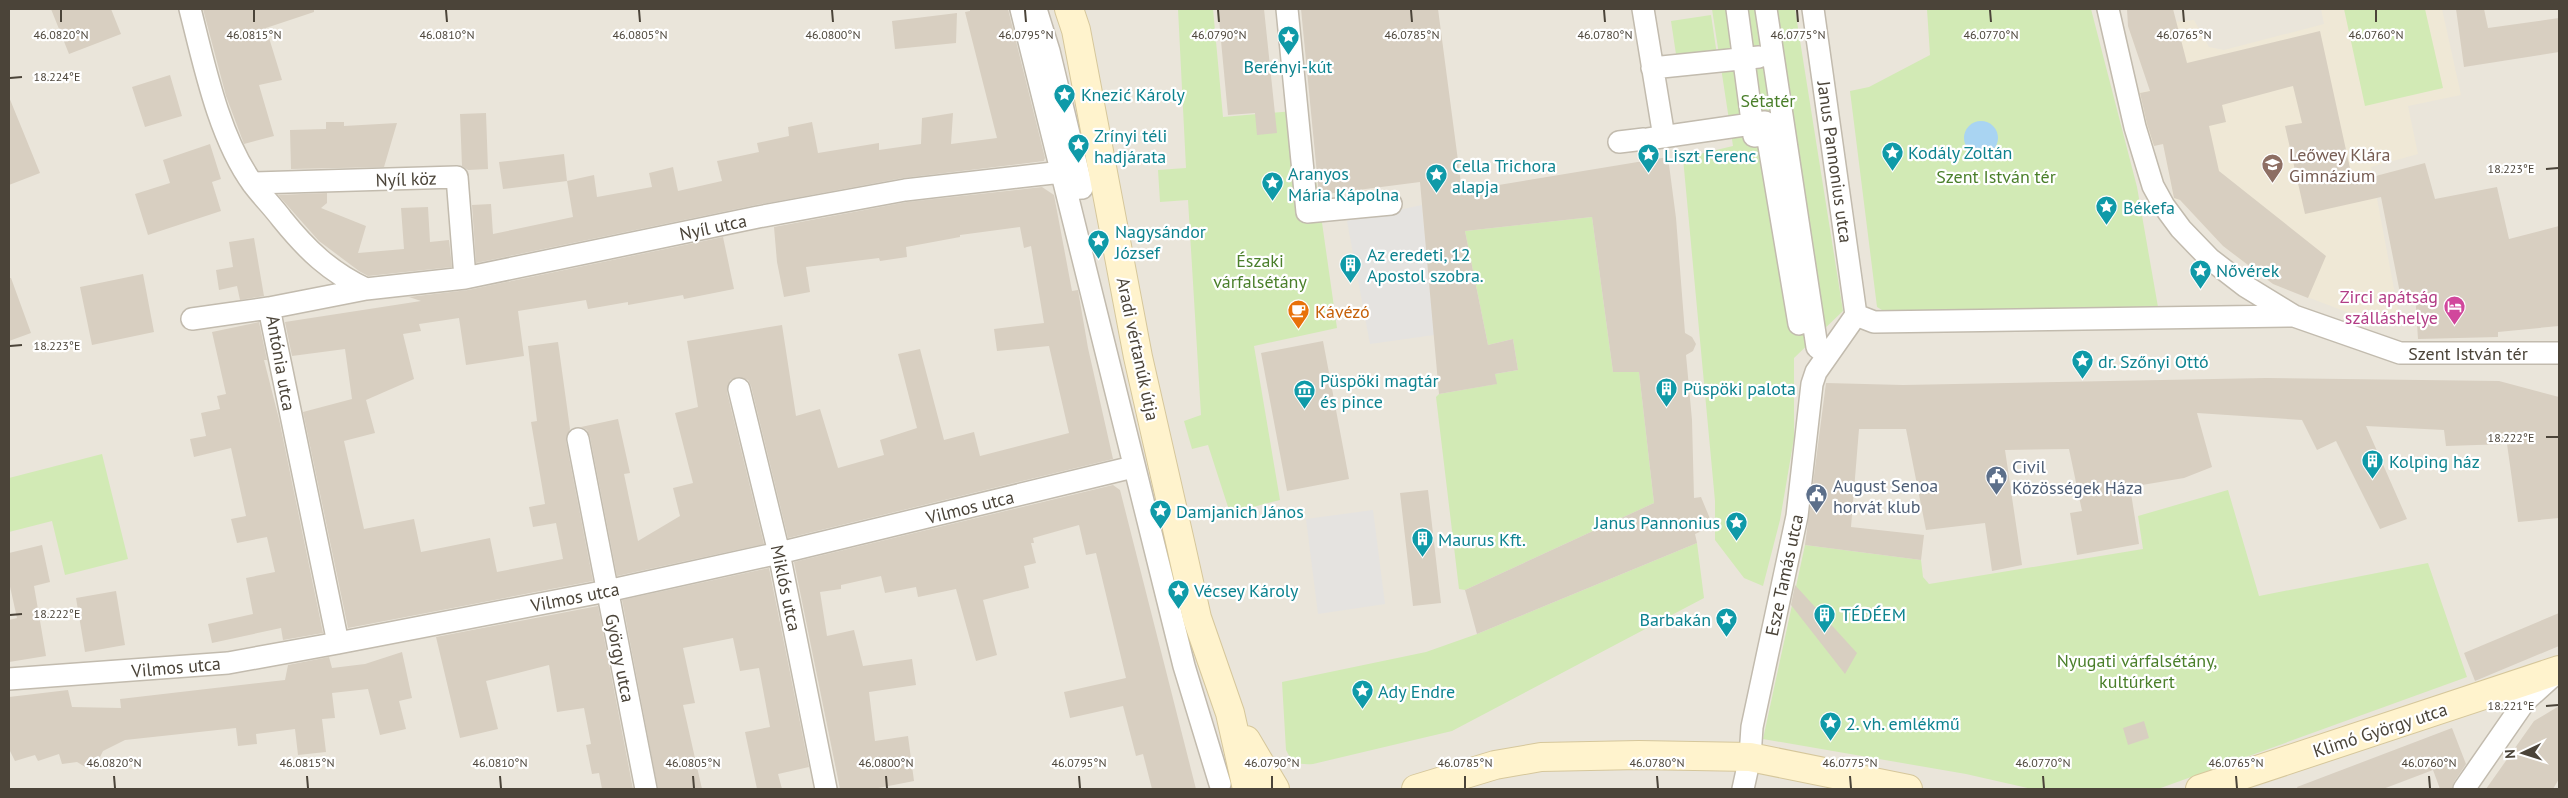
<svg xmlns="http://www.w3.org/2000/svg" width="2568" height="798" font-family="'PT Sans',sans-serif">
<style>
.residential{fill:#eae5da}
.education{fill:#efe8d6}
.green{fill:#d2eab5}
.parking{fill:#e5e3e0}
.water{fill:#a9d4f2}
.building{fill:#d8cfc1}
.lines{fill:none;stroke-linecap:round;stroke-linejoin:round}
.street-casing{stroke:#c2bbae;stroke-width:24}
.secondary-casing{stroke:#d6c79b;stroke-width:30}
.street{stroke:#fff;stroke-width:21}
.secondary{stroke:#fff3cd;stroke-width:28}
.ticks{fill:none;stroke:#4b4439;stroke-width:2}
.labels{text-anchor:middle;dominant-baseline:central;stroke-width:4.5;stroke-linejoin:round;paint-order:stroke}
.culture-label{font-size:18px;fill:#0d838f;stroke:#fff;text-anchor:start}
.park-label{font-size:18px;fill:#4a7f2a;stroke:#fff}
.education-label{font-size:18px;fill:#785e54;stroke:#fff;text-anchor:start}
.street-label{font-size:18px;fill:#4b4439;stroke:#fff}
.hotel-label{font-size:18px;fill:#b23c85;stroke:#fff;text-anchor:end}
.food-label{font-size:18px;fill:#c56008;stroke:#fff;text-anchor:start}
.service-label{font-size:18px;fill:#4e5e75;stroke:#fff;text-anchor:start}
.ticks-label{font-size:12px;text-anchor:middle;fill:#4b4439;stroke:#fff;stroke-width:4.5;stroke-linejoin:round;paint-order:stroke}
</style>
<rect width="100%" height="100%" fill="#f6f3ec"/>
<!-- residential -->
<path class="residential" d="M9 9H2559V789H9Z"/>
<!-- education -->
<path class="education" d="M2321 9H2442L2461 95 2408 106 2418 154 2371 167 2401 326 2352 314 2273 284 2223 246 2180 200H2174L2163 144 2151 146 2139 93 2150 90 2128 26 2194 20 2209 47 2224 50 2324 24Z"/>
<!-- green -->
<path class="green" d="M1178 9H1213L1223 117 1306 110 1337 328 1254 346 1280 500 1230 513 1208 445 1192 449 1184 421 1201 415 1188 200 1160 202 1158 170 1186 168Z
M1712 9H1795L1843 311 1794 358V438L1780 520 1763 586 1744 578 1715 540V501L1683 158 1733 146Z
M1927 9H2091L2137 187 2158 307 1892 316 1877 307 1850 91 1869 87 1930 55Z
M2344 9H2425L2443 88 2365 106Z
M1711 15 1717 55 1677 61 1671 21Z
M1592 217 1613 372H1639L1654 503 1465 590 1459 589 1436 397 1439 394 1496 384 1495 374 1518 370 1513 339 1488 345 1465 231Z
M102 454 128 559 65 575 52 521 9 532V478Z
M2228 490 2259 596 2428 563 2467 677 2158 789H2032L1966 774 1763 739 1805 545 1921 560 1923 577 1929 584 2143 549 2138 516Z
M1697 543 1704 598 1452 731 1313 764C1299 765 1292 763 1286 750L1282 682 1426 652 1477 634Z"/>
<!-- parking -->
<path class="parking" d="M1422 205 1434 335 1370 344 1347 221Z
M1373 510 1385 604 1318 614 1306 519Z"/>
<!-- water -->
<path class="water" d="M1964 138a17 17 0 1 1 34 0a17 17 0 1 1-34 0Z"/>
<!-- building -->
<path class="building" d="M51 9H111L121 34 69 54Z
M203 9H314V12L266 28 282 80 259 85 274 136 244 144 226 96Z
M970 9H1008L1045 158 1044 161 903 178 756 205 476 263 472 205 491 204 493 234 573 217 567 181 594 175 597 197 652 187 649 173 673 167 678 191 722 181 717 161 759 152 757 143 789 136 788 127 812 122 818 153 879 143V150L921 144 922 118 953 113 951 144 997 138 965 12 970 11Z
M1218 9H1264L1277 133 1257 135 1255 113 1228 115Z
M1301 9H1438L1462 191 1668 157 1676 218 1685 333 1692 337 1696 344 1693 351 1686 355 1692 420 1694 498 1701 497 1713 526 1695 534 1697 543 1477 634 1465 590 1654 503 1639 372H1613L1592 217 1465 231 1488 345 1513 339 1518 370 1495 374 1497 384 1439 394 1420 182 1319 195Z
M2127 9H2173L2187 63 2320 31 2353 182 2425 163 2435 199 2497 187 2509 239 2559 226V326L2498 332V337L2418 339 2415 292 2400 293 2381 197 2305 214 2285 126 2302 123 2293 86 2222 105 2226 122 2209 126 2219 171 2326 256 2308 298 2273 284 2223 246 2180 200 2174 198 2163 144 2154 146 2147 124 2140 93 2150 91 2128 26Z
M2456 9H2484L2488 28 2559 18V52L2464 67Z
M957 13 956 43 895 49 892 21Z
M170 75 182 116 145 127 132 87Z
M9 97 40 173 9 185Z
M486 113 488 169 468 170 462 166 460 114Z
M326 122H344V126L397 123 384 167 291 169 290 130 326 129Z
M210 144 221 179 212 182 221 211 148 235 135 194 170 183 163 160Z
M564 154 567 181 503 189 499 162Z
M1042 187 1054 195 1072 291 1078 290 1079 296 1088 348 1113 459 788 538 751 386 748 380 737 377 730 380 727 392 764 544 617 576 590 437 587 430 581 427 618 419 630 473 624 474 638 541 680 516 673 488 693 483 675 413 698 407 687 341 782 325 796 416 820 409 838 468 884 455 880 440 917 428 898 354 920 349 944 440 974 432 980 456 1069 433 1049 346 997 351 994 329 1044 323 1031 246 1024 248 1020 227 960 235V237L906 247 907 257 880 261 879 258 806 267 810 292 784 297 777 262 774 227 907 202Z
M327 193V203L321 208 366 226 358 253 404 249 401 208 428 207 430 242 449 240 452 267 368 276 359 271 319 241 278 195Z
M723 237 734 289 684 299 683 295 628 305V302L588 309 586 300 518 311 524 356 466 365 459 318 419 324 421 331 403 334 414 379 366 400 375 433 344 441 364 529 414 519 421 552 490 538 497 572 563 559 556 523 533 527 529 507 545 504 531 422 537 421 528 346 558 342 570 429 566 441 593 581 348 628 303 412 352 399 345 349 292 356 285 322 421 301 409 297 468 290Z
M254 238 264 296 240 300 237 286 219 290 216 270 233 267 229 242Z
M143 274 154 332 92 345 80 287Z
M9 278H11L31 333 9 341Z
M259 322 267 360H264L279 419 323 633 283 640 281 628 212 643 208 624 253 614 246 578 275 572 267 537 237 543 231 519 246 516 231 448 194 457 190 439 206 436 201 413 220 409 217 396 226 394 212 332Z
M1323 341 1349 479 1287 491 1261 353Z
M2266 378 2499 381 2559 397V518L2518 522 2507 444 2446 446 2444 430 2366 426 2407 519 2380 529 2336 441 2317 450 2302 420 2197 413 2212 467 2184 478 2130 487 2139 544 2077 555 2070 513 2082 511 2069 449 2005 450 2022 565 1992 571 1985 523 1926 530 1906 429H1859L1851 527 1924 535 1921 560 1805 545 1826 383 1903 385Z
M1113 485 1120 490 1196 789H1152L1143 754 1136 756 1123 706 1070 718 1064 692 1126 678 1096 553 1086 555 1079 525 1033 538 1034 543H1031L1036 563 1024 566 1029 588 983 600 997 655 976 661 956 589 918 597 916 587 885 593 881 576 841 585V589L820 592 827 636 854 630 863 666 912 659 916 685 869 692 875 741 908 736 914 781 873 789H840L794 562Z
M1428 490 1441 603 1413 606 1400 493Z
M42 545 50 582 34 586 46 656 9 662V620L17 618 9 582V553Z
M769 568 809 767 778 774 782 789H757L745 732 770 727 759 668 740 671 733 638 683 648 695 703 683 705 702 789H658L622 600Z
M1795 585 1857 653 1845 674 1791 605Z
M116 591 125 645 85 652 76 598Z
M598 606 633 789H602L599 773 592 774 586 745 591 744 584 708 557 712 549 665 486 681 498 729 460 738 436 637Z
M2559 613V646L2475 681 2464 653Z
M402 652 412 698 399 701 406 729 380 735 368 689 332 693 335 718 322 719 326 752 298 755 295 729 256 734 257 744 238 746 236 728 125 740 103 751 97 763 87 768 77 762 62 764 59 754 38 761 35 755 15 761 9 749V697L68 690 72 707 121 708 120 699 285 680 288 665 329 657 332 668 365 664Z
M2559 706V779L2553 789H2486L2534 721Z
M2144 721 2149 738 2128 745 2123 728Z
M2452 728 2466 764 2454 782 2452 789H2440L2433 770 2383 789H2298L2297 787Z"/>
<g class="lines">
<defs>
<path id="street" d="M190 9C204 64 219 138 253 184 262 196 273 207 282 219 307 250 330 272 366 289L269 308 338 643
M1021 9 1184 666 1220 784
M1036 9 1049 51 1082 188 1066 189
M1287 9 1307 212 1391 204
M1643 9 1664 137
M1737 9 1754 136 1767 134 1799 324
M1766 9 1817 347 1827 355
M1813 9 1856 315
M2108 9 2135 127 2153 186 2164 206 2181 229 2210 259 2245 286 2294 316 2400 353H2559
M1652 68 1759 57
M1648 139 1765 122
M1619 142 1644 139
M252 183 457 177 465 278
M366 289 465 278 758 217 905 190 1062 172
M1856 315 1874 322 2292 316
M192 319 269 308
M739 389 779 553 826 789
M578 439 646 789
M9 679 228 663 338 643 607 591 779 553 1133 467
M1743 789 1750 757 1752 727 1797 516 1812 384 1816 372 1856 315
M2464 789 2525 701 2555 674"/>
<path id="secondary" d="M1069 9 1076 30 1138 357 1181 546 1197 618 1230 713 1247 789
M1246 740 1275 789
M1416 789 1495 765 1541 757 1639 755 1750 757 1908 789
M2200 789 2559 670"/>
</defs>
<!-- street casing -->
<use href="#street" class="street-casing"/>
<!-- secondary casing -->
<use href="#secondary" class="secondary-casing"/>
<!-- street -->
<use href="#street" class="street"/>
<!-- secondary -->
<use href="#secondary" class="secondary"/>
</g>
<!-- ticks -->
<path class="ticks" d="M61 10V22M254 10V22M446 10 447 22M639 10 640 22M832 10 833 22M1025 10 1026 22M1218 10 1219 22M1411 10 1412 22M1604 10 1605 22M1797 10 1798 22M1990 10 1991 22M2183 10 2184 22M2376 10V22M10 78 22 77M2546 169 2558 168M10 346 22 345M2546 437H2558M10 615 22 614M2546 706 2558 705M114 776 115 788M307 776 308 788M500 776 501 788M693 776 694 788M886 776 887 788M1079 776 1080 788M1272 776V788M1465 776V788M1657 776 1658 788M1850 776 1851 788M2043 776 2044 788M2236 776 2237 788M2429 776 2430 788"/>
<!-- icons -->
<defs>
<symbol id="sight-pin" viewBox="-11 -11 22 30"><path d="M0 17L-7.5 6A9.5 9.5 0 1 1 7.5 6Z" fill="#0f9aa8" stroke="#fff"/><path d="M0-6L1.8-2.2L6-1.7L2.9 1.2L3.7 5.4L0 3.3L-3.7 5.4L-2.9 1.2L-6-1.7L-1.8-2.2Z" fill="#fff"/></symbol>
<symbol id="school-pin" viewBox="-11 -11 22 30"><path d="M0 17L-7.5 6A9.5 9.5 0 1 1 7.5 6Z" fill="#8d6e63" stroke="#fff"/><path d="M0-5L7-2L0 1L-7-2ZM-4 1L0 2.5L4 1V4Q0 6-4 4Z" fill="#fff"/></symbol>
<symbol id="building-pin" viewBox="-11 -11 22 30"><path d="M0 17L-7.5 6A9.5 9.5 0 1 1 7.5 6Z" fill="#0f9aa8" stroke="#fff"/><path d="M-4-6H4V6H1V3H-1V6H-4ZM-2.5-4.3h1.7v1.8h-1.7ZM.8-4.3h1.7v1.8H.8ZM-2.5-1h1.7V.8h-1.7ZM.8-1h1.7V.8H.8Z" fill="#fff"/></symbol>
<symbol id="hotel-pin" viewBox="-11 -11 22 30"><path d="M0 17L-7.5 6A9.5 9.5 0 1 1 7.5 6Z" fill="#d1479c" stroke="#fff"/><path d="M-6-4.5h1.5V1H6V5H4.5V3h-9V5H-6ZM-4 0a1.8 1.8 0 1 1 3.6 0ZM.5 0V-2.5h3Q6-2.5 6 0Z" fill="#fff"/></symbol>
<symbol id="cafe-pin" viewBox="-11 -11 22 30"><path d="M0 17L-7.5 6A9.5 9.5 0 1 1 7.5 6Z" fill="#e8710a" stroke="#fff"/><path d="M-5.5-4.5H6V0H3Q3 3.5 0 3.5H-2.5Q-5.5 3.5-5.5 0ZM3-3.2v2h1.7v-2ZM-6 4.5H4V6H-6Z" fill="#fff"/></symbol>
<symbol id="museum-pin" viewBox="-11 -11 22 30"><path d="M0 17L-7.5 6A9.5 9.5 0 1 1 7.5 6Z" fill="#0f9aa8" stroke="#fff"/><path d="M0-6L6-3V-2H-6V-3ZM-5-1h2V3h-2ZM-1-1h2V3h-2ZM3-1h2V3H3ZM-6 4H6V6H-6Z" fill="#fff"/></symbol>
<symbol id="civic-pin" viewBox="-11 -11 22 30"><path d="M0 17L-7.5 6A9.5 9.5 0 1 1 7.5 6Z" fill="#5c6f8a" stroke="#fff"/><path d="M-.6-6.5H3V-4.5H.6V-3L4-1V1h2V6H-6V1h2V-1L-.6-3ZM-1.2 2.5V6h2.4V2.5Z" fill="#fff"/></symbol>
</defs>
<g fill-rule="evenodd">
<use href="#sight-pin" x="1276" y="24" width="25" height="34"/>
<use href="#sight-pin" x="1052" y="82" width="25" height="34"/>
<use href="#sight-pin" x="1066" y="132" width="25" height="34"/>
<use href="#sight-pin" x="1880" y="140" width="25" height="34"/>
<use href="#sight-pin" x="1636" y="142" width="25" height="34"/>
<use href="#school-pin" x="2260" y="152" width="25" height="34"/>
<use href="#sight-pin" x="1424" y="162" width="25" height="34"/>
<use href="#sight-pin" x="1260" y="170" width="25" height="34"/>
<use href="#sight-pin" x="2094" y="194" width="25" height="34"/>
<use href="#sight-pin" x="1086" y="228" width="25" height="34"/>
<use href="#building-pin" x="1338" y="252" width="25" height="34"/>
<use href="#sight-pin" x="2188" y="258" width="25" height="34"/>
<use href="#hotel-pin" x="2442" y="294" width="25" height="34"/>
<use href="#cafe-pin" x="1286" y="298" width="25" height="34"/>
<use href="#sight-pin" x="2070" y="348" width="25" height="34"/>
<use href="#building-pin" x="1654" y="376" width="25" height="34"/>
<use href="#museum-pin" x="1292" y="378" width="25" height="34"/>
<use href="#building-pin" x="2360" y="448" width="25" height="34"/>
<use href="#civic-pin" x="1984" y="464" width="25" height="34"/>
<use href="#civic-pin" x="1804" y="482" width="25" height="34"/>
<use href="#sight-pin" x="1148" y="498" width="25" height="34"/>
<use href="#sight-pin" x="1724" y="510" width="25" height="34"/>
<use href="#building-pin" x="1410" y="526" width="25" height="34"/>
<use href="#sight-pin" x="1166" y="578" width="25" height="34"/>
<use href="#building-pin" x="1812" y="602" width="25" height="34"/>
<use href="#sight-pin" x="1714" y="606" width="25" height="34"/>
<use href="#sight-pin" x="1350" y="678" width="25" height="34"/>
<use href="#sight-pin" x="1818" y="710" width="25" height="34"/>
</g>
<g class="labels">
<!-- culture labels -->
<g class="culture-label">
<text x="1288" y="66" text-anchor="middle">Berényi-kút</text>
<text x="1081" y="94">Knezić Károly</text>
<text x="1094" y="135">Zrínyi téli<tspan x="1094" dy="21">hadjárata</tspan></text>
<text x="1908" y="152">Kodály Zoltán</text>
<text x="1664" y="155">Liszt Ferenc</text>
<text x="1452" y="165">Cella Trichora<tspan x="1452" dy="21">alapja</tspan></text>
<text x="1288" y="173">Aranyos<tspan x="1288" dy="21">Mária Kápolna</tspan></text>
<text x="2123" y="207">Békefa</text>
<text x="1115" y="231">Nagysándor<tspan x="1115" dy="21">József</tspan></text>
<text x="1367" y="254">Az eredeti, 12<tspan x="1367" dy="21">Apostol szobra.</tspan></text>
<text x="2216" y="270">Nővérek</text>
<text x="2098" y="361">dr. Szőnyi Ottó</text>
<text x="1320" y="380">Püspöki magtár<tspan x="1320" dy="21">és pince</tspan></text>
<text x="1683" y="388">Püspöki palota</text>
<text x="2389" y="461">Kolping ház</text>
<text x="1176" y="511">Damjanich János</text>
<text x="1720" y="522" text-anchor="end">Janus Pannonius</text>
<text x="1438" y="539">Maurus Kft.</text>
<text x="1194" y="590">Vécsey Károly</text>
<text x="1841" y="614">TÉDÉEM</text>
<text x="1711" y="619" text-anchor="end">Barbakán</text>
<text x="1378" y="691">Ady Endre</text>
<text x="1846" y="723">2. vh. emlékmű</text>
</g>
<!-- park labels -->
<g class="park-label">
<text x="1768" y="100">Sétatér</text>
<text x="1996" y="176">Szent István tér</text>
<text x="1260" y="260">Északi<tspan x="1260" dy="21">várfalsétány</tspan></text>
<text x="2137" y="660">Nyugati várfalsétány,<tspan x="2137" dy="21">kultúrkert</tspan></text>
</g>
<!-- education labels -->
<g class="education-label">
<text x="2289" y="154">Leőwey Klára<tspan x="2289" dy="21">Gimnázium</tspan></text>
</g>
<!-- street labels -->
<g class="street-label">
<text transform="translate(1835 162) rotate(82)">Janus Pannonius utca</text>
<text transform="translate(406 179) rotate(-2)">Nyíl köz</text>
<text transform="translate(713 227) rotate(-12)">Nyíl utca</text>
<text transform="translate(1138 349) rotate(78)">Aradi vértanúk útja</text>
<text x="2468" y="353">Szent István tér</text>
<text transform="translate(281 363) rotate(80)">Antónia utca</text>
<text transform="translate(970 507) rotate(-14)">Vilmos utca</text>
<text transform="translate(1784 575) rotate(-78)">Esze Tamás utca</text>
<text transform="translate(786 588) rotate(78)">Miklós utca</text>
<text transform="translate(575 597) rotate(-11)">Vilmos utca</text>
<text transform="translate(620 658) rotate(79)">György utca</text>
<text transform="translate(176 667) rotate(-5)">Vilmos utca</text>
<text transform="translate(2380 730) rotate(-18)">Klimó György utca</text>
</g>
<!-- hotel labels -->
<g class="hotel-label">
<text x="2438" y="296">Zirci apátság<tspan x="2438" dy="21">szálláshelye</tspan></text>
</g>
<!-- food labels -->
<g class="food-label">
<text x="1315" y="311">Kávézó</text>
</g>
<!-- service labels -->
<g class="service-label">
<text x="2012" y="466">Civil<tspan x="2012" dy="21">Közösségek Háza</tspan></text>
<text x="1833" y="485">August Senoa<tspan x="1833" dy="21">horvát klub</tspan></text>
</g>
</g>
<g class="ticks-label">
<text x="61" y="39">46.0820°N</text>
<text x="254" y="39">46.0815°N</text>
<text x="447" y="39">46.0810°N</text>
<text x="640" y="39">46.0805°N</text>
<text x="833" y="39">46.0800°N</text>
<text x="1026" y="39">46.0795°N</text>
<text x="1219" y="39">46.0790°N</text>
<text x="1412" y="39">46.0785°N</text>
<text x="1605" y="39">46.0780°N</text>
<text x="1798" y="39">46.0775°N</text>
<text x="1991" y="39">46.0770°N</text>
<text x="2184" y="39">46.0765°N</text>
<text x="2376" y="39">46.0760°N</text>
<text x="57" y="81">18.224°E</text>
<text x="2511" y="173">18.223°E</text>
<text x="57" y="350">18.223°E</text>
<text x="2511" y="442">18.222°E</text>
<text x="57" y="618">18.222°E</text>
<text x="2511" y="710">18.221°E</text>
<text x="114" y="767">46.0820°N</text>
<text x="307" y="767">46.0815°N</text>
<text x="500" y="767">46.0810°N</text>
<text x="693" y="767">46.0805°N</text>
<text x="886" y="767">46.0800°N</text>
<text x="1079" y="767">46.0795°N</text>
<text x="1272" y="767">46.0790°N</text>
<text x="1465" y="767">46.0785°N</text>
<text x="1657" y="767">46.0780°N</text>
<text x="1850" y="767">46.0775°N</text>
<text x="2043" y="767">46.0770°N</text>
<text x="2236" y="767">46.0765°N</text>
<text x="2429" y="767">46.0760°N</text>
</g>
<!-- border -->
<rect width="2568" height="798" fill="none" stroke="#4b4439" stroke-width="20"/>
<!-- north arrow -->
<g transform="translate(2523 753) rotate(266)" stroke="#ffffff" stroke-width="4" paint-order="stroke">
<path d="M0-4L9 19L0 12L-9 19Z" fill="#4b4439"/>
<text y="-8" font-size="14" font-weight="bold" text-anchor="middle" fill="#4b4439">N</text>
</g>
</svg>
